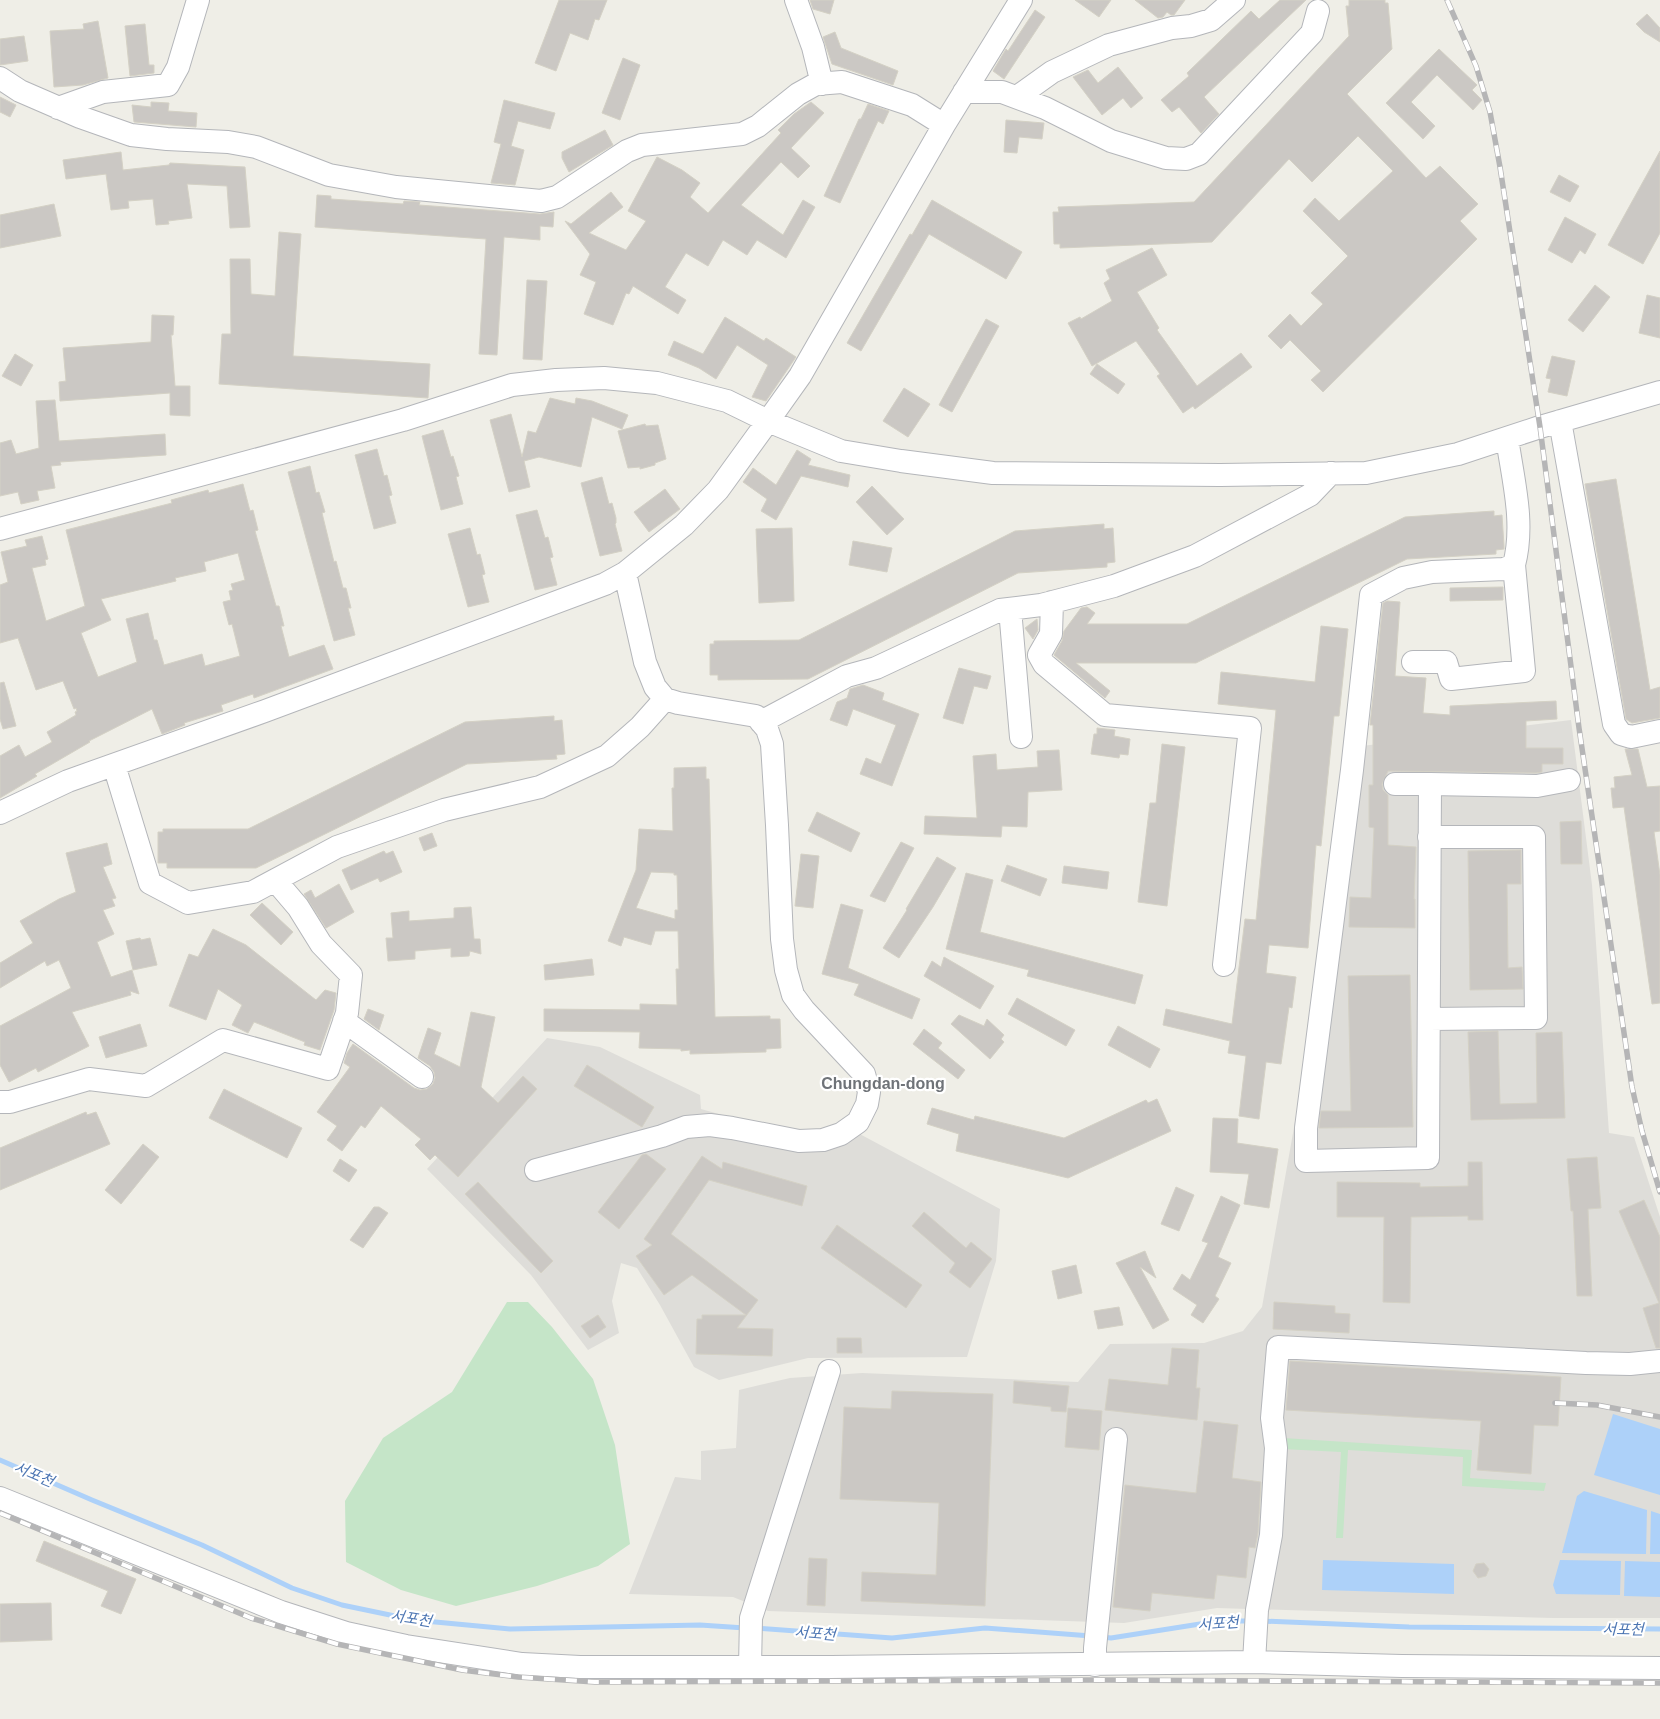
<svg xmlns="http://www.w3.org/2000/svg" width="1660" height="1719" font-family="Arial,'Noto Sans KR',sans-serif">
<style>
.industrial{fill:#deddd9}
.green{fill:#c5e5c8}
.water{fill:#add1f9}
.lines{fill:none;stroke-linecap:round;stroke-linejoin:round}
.stream{stroke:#add1f9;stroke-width:5}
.building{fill:#cbc8c4;stroke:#d4d1c5;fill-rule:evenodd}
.minor-casing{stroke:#b4b6ba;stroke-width:24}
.minor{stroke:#fff;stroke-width:22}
.rail-casing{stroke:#b5b5b6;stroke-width:5.5}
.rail{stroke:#fff;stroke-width:4;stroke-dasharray:11;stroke-linecap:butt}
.labels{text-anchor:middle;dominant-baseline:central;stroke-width:4.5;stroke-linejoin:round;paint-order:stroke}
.water-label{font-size:15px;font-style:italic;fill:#4d76b3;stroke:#fff}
.quarter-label{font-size:16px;font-weight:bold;fill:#6f7378;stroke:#fff}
</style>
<rect width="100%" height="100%" fill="#efeee7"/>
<!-- industrial -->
<path class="industrial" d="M1571 720 1592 885 1609 1133 1634 1137 1660 1217V1618H1553L1217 1608 1124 1623 768 1611 733 1597 629 1594 675 1477 701 1480V1451L736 1448 739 1390 790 1378 862 1373 1078 1382 1110 1344 1204 1343 1243 1331 1262 1307 1362 746Z
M547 1038 600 1047 700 1095 701 1109 779 1131 823 1132 841 1124 1000 1209 996 1261 967 1357 808 1358 719 1380 694 1367 660 1305 637 1268 621 1263 612 1301 619 1333 588 1350 531 1275 427 1169Z"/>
<!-- green -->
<path class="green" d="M507 1302H528L552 1327 593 1379 615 1445 630 1544 598 1566 537 1586 456 1606 401 1590 346 1562 345 1501 383 1438 452 1392Z
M1283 1438 1472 1450 1470 1478 1546 1483 1544 1491 1462 1486 1463 1457 1348 1450 1343 1538H1336L1341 1452 1282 1449Z"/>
<!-- water -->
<path class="water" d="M1613 1414 1660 1429V1495L1594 1475Z
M1584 1491 1647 1510 1646 1554 1562 1553 1577 1496Z
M1651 1511 1660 1514V1554H1650Z
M1323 1560 1454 1564V1594L1322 1590Z
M1560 1560 1621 1561 1620 1595 1556 1594 1553 1585Z
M1625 1561 1660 1562V1597L1624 1596Z"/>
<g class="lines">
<!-- stream -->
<path class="stream" d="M0 1460 92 1500 202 1545 292 1588 342 1605 414 1620 510 1629 700 1625 745 1628
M1261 1621 1409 1627 1660 1629
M756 1628 892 1638 985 1628 1091 1636
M1102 1637 1111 1638 1219 1621H1250"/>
</g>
<!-- building -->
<path class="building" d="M559 0H607L599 20 595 19 588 40 570 33 556 71 535 63Z
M810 0H834L830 14 813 9Z
M1075 0H1111L1099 17Z
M1135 0H1185L1174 15H1171L1167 12 1163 17 1158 18Z
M1280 0H1306L1204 97 1219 114 1201 133 1179 107 1172 112 1161 100 1189 76 1187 73 1251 11 1259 19Z
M1349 0H1385V3H1388L1392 49 1347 94 1426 178 1440 166 1478 204 1460 221 1477 239 1323 392 1311 380 1321 371 1290 340 1281 349 1268 336 1290 314 1301 326 1323 304 1311 293 1348 256 1303 211 1315 198 1339 221 1393 171 1358 136 1312 182 1289 159 1212 242 1060 248V244H1054L1053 212H1059L1058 207 1194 202 1349 36 1346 6H1349Z
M1035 10 1045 17 1004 79 993 71 1006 49 1008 51Z
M1647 14 1660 28V42L1644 32 1636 24Z
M98 21 108 78 83 85 54 87 50 31 84 29 83 24Z
M145 24 149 65H154V73L130 76 125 26Z
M835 32 841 48 898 71 893 85 832 64 823 37Z
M24 36 28 61 0 65V39Z
M1439 49 1477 85 1472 90 1482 100 1473 110 1437 75 1411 102 1435 126 1423 139 1386 103Z
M623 58 640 65 620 120 602 113Z
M1118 67 1143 98 1131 108 1123 98 1102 115 1073 77 1088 70 1098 83Z
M0 97 16 105 10 117 0 112Z
M504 100 555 113 550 129 518 121 511 146 524 150 515 185 491 183 501 144 494 142Z
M151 102 169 103 168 111 197 113 196 127 134 122 132 105 151 107Z
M811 102 824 113 791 148 810 166 798 178 781 162 741 205 783 235 803 200 815 207 786 258 757 240 747 255 723 240 708 266 686 253 665 287 686 300 678 314 633 286 629 294 626 293 613 325 584 314 596 282 580 275 590 254 565 221 571 224 611 192 623 207 589 233 626 250 646 221 628 211 657 157 682 170 700 183 690 197 708 213 781 133 778 130 794 114Z
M868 104 889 111 883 124 878 121 840 203 824 196 859 119H861Z
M1006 120 1044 123 1042 139 1019 137 1017 153 1004 152Z
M605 130 613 145 569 172 562 158V152Z
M1660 151V233L1643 264 1608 245Z
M121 152 123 170 169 165 170 163 245 167 250 227 230 228 227 186 187 184 192 218 168 221 169 224 156 225 153 199 128 201 129 208 111 210 106 174 66 179 63 160Z
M1559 175 1579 186 1570 202 1550 192Z
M317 195 331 196V199L403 204 404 201 420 202 419 205 540 214 554 212 553 227 540 226V240L504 237 497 355 479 354 486 239 315 227Z
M932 200 1022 252 1006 279 929 234 861 351 847 343 910 234 912 235Z
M54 204 61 236 0 248V215Z
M1565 217 1596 234 1585 254 1580 250 1572 263 1548 250Z
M279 232 301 234 293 356 430 364 428 398 219 384 222 334H231L230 259H250L251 294 275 296Z
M1152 248 1167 275 1137 292 1159 328 1157 330 1197 386 1241 353 1252 367 1195 409 1193 406 1183 413 1157 376 1160 374 1136 341 1092 366 1068 323 1080 317 1081 319 1112 301 1104 283 1110 279 1106 270Z
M527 280 547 281 542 360 523 359Z
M1595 285 1610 297 1583 332 1568 320Z
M1647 295 1660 298V338L1639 333Z
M152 315 174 316 173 335H171L175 386H190V416L170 415V393L60 401 59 382 66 381 63 348 151 342Z
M725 317 764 341 766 338 796 357 766 401 752 397 768 365 737 345 716 379 699 368 668 355 674 341 703 354Z
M986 319 999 326 952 412 939 405Z
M15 354 33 365 21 386 2 376Z
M1552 356 1575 361 1567 396 1548 392 1551 379 1546 378Z
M1097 364 1125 384 1118 394 1090 374Z
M904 388 930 404 908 437 883 421Z
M550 398 575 404 576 398 592 401 628 415 622 429 592 417 581 467 539 457 524 461 530 487 509 492 490 420 511 414 522 457 528 431 536 433Z
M55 400 59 441 165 434 166 455 60 462 61 465 51 466 55 488 37 491 39 500 21 504 18 492 0 496V443L11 440 16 454 39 448 36 401Z
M645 424 646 426 658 425 666 459 655 463V465L640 469V467L628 468 618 431Z
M443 430 451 457 453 456 459 476 456 477 463 504 441 510 422 436Z
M377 449 384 476 387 475 392 495 389 496 396 523 374 529 355 455Z
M797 450 811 459 808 465 850 475 848 487 801 476 776 520 761 511 767 499 743 482 753 468 776 485Z
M310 466 316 493 319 492 325 512 322 513 334 562 336 561 343 588H346L351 608H348L355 635 334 641 288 472Z
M602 477 609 504 612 503 616 518V523L615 524 622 551 600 556 581 483Z
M1616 479 1650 690 1660 687V718L1632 723 1626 719 1585 484Z
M243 484 250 511 253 510 258 530 255 531 276 606H279L284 626H281L289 657 324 645 333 669 254 698 253 694 221 705 223 711 184 723 185 725 162 734 152 709 89 741 90 742 35 774 37 776 0 798V756L19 745 25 757 52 742 47 732 76 715 75 712 77 711 76 708 74 709 63 681 36 690 18 638 0 643V585L8 582 1 552 27 546 25 540 42 536 48 559 45 560 46 565 32 568 46 621 85 606 66 530 172 503 171 500 208 490 209 493ZM238 553 245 580 231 584 233 590 229 591 231 600 223 602 229 625 232 624 240 656 205 666 202 654 164 665 157 640H154L148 613 126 619 137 662 98 677 81 633 111 620 101 599 176 581 175 578 206 571 204 562Z
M872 486 904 519 887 535 856 502Z
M665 489 680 509 649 532 634 512Z
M537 510 545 538 548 537 553 557 550 558 557 585 535 590 516 515Z
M1494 511V516L1502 515 1504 546V549L1496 550V554L1407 559 1196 663H1076L1110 691 1105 698 1054 655 1062 641 1064 631 1081 608 1087 607 1095 613 1087 624H1187L1405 517Z
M1104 524V529L1113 528 1115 562 1107 563V567L1018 573 808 679 718 680V675H710V644H714V641L799 640 1015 531Z
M470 528 477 555 480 554 485 574 482 575 489 602 468 607 448 534Z
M792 528 794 601 759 603 756 529Z
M853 541 892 548 887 572 849 565Z
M1503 587V600L1450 601V588Z
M1387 601 1400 602 1395 676 1426 678 1423 713 1450 715V706L1556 701 1557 719 1526 721V748H1563V764H1542V772L1536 773 1388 771 1382 784 1383 790 1388 795V845L1416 847 1414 899H1415V928L1349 927 1350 897 1371 898 1374 828 1369 827V785H1373V725H1370L1383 603Z
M1037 619 1038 630 1033 639 1025 628Z
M1321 626 1348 629 1339 716H1334L1321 846 1316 845 1308 948 1269 945 1266 973 1296 977 1292 1008 1289 1007 1281 1064 1266 1062 1259 1119 1239 1116 1246 1056 1228 1053 1230 1041 1163 1025 1166 1009 1232 1024 1245 919 1256 920 1276 710 1218 704 1221 672 1315 682Z
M959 668 991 676 987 689 974 686 963 724 943 718Z
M4 682 16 726 3 729 0 719V683Z
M863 685 884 693 882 700 919 714 892 786 860 774 866 758 881 764 896 725 853 709 847 726 830 720 837 702 847 698 850 689Z
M554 716V721L562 720 565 754 556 755 557 759 467 764 256 868H167V863H158V832H163V829H248L465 722Z
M1097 728 1115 730 1114 736 1130 739 1128 755 1120 754 1119 758 1091 754 1094 734H1097Z
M1162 744 1185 747 1167 906 1138 902 1150 803H1156Z
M1625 749H1638L1647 787 1660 786V831L1654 832 1660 875V1003L1652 1004 1624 807 1613 808 1611 788H1615L1614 777 1632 775Z
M1059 750 1062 790 1028 792 1027 827 1002 826 1001 837 924 834 925 816 977 818 973 756 996 754 997 770 1038 767 1037 751Z
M706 767V779H709L715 1017 770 1016V1019H780L781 1048 766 1049V1052L690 1054V1050L681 1051V1049L639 1048 640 1032 544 1031V1009L640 1010V1004L677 1005 676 969H679L678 931H655L651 945 624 937 621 946 608 941 636 870 639 829 673 831 672 788H674V768ZM651 872 674 873V875H677L678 910H675V919L636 908Z
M817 812 860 833 851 852 808 831Z
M1581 821 1582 864H1561L1560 822Z
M432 833 437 846 424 851 419 838Z
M901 842 914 848 885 902 870 896Z
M107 843 112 864 103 867 116 898 112 899 115 906 103 910 114 934 97 942 111 977 132 970 139 994 130 991 131 995 72 1012 89 1046 38 1072 36 1068 9 1082 0 1065V1026L71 988 59 960 47 966 45 961 0 988V963L33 943 20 921 59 899 76 892 66 853Z
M1521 850V884H1507L1508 968 1522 967 1523 989 1470 990 1468 851Z
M384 851 386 854 393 851 402 872 380 882 378 878 351 890 342 870Z
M801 854 819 856 813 908 795 906Z
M937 857 956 868 933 907 899 958 883 948 907 910 906 909Z
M1007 865 1047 879 1040 896 1001 881Z
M1064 866 1109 872 1107 889 1062 883Z
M966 873 993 880 980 932 1143 975 1135 1004 1027 976 1029 970 946 949Z
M339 884 354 912 326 928 304 894 311 890 315 898Z
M262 903 293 932 281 945 250 915Z
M841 904 863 910 848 968 920 999 912 1019 854 995 859 984 822 974Z
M471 907 474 939H480L481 954 470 951 469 956 451 957V948L415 951V959L388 961 386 938H393L391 913 409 911V921L454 918V908Z
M213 929 246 945 316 1000 325 990 336 993 334 1010 320 1050 304 1045 305 1042 254 1022 248 1033 232 1025 242 1005 218 989 206 1020 169 1006 189 954 198 957Z
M140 938 141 940 150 938 157 965 133 970 126 941Z
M944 957 994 986 980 1009 924 976 932 961 941 967Z
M592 959 594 975 545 980 544 965Z
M1410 975 1413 1127 1319 1128 1321 1111H1351L1348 976Z
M1017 998 1075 1030 1066 1046 1008 1014Z
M368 1009 384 1015 379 1030 364 1019Z
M471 1012 495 1017 481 1087 498 1103 523 1076 537 1089 458 1177 435 1155 430 1160 415 1145 421 1139 381 1106 365 1128 361 1125 342 1151 327 1140 337 1126 317 1112 350 1067 344 1063 347 1053 353 1044 414 1088 420 1090 427 1089 433 1084 435 1078 434 1072 430 1066 418 1058 428 1028 441 1033 434 1054 460 1067Z
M959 1015 984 1026 987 1019 1004 1035 1001 1039 1004 1042 990 1059 951 1024Z
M140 1024 147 1046 106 1058 99 1037Z
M1118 1026 1160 1049 1150 1068 1108 1045Z
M924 1029 942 1043 938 1048 965 1070 958 1079 913 1044Z
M1498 1031 1500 1104 1537 1103 1536 1033 1562 1032 1565 1118 1471 1120 1468 1032Z
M587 1065 654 1107 642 1127 574 1086Z
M224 1089 302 1128 287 1158 209 1118Z
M1157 1099 1171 1131 1068 1178 956 1151 959 1134 927 1124 932 1108 974 1120 975 1116 1064 1138 1146 1100 1148 1103Z
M86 1112 87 1115 96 1112 110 1144 0 1190V1148Z
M1213 1118 1238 1119 1237 1143 1278 1149 1269 1208 1244 1204 1249 1174 1210 1172Z
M143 1144 159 1157 121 1204 105 1190Z
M646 1154 666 1169 619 1229 598 1212 642 1155Z
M702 1156 722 1169 723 1162 807 1186 802 1206 709 1180 671 1234 758 1300 737 1328 773 1329 772 1356 696 1354 697 1319H702V1315H746L692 1275 664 1295 636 1256 652 1245 644 1239Z
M1597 1157 1601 1208 1588 1209 1592 1296H1577L1573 1211H1571L1567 1159Z
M340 1159 357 1170 349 1182 333 1171Z
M1468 1162H1482L1483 1220H1468V1216L1411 1217 1410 1303 1383 1302 1384 1217H1337V1182L1420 1183V1187L1468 1186Z
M478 1182 553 1261 541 1273 465 1194Z
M1176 1187 1194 1195 1179 1231 1161 1224Z
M1221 1196 1240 1205 1218 1257 1231 1263 1215 1296 1219 1299 1203 1323 1191 1315 1197 1305 1173 1289 1182 1274 1190 1280 1208 1243 1202 1241Z
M1644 1200 1660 1237V1348H1656L1643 1308 1659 1303 1619 1211Z
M374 1207H379L388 1213 363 1248 350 1240Z
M924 1212 966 1248 971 1242 992 1259 970 1288 949 1272 955 1263 912 1226Z
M837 1225 922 1285 906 1308 821 1248Z
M1145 1251 1156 1278 1140 1267 1169 1320 1153 1329 1116 1263Z
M1076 1265 1082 1293 1058 1299 1052 1271Z
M1274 1302 1335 1306V1313L1350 1314 1349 1333 1273 1329Z
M1119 1307 1123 1325 1098 1329 1094 1311Z
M598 1315 606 1327 590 1338 581 1326Z
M837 1338H861L862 1353H837Z
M1172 1348 1199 1350 1196 1388H1200L1197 1420 1105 1410 1109 1379 1168 1385Z
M1290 1361 1561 1377 1558 1426 1534 1425 1531 1474 1477 1470 1481 1421 1286 1410Z
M1014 1381 1069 1386 1066 1412 1051 1411V1407L1013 1403Z
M892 1391 993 1394 985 1606 861 1601 862 1572 936 1575 939 1503 840 1499 844 1407 891 1409Z
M1068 1408 1102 1411 1099 1450 1065 1447Z
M1204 1421 1238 1425 1232 1478 1261 1482 1258 1533 1255 1548 1249 1547 1246 1578 1217 1575 1214 1599 1152 1593 1150 1611 1113 1607 1125 1485 1196 1493Z
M44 1541 136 1579 121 1614 101 1606 108 1591 36 1561Z
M809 1558 827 1559 825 1606 807 1605Z
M1484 1563 1489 1569 1486 1576 1478 1578 1473 1571 1476 1564Z
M51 1603 52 1640 0 1642V1604Z"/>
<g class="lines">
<defs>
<path id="minor" d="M796 0 813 47 822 84
M0 78 20 91 80 117 131 135 167 139 228 142 256 147 329 175 396 187 541 201 557 197 627 151 642 145 742 134 758 126 798 94 816 84 842 82 912 105 944 125
M964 92H1002L1045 108 1111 141 1166 158 1186 159 1199 154 1312 33 1318 11
M1017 97 1052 72 1109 45 1172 28 1191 26 1211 20 1234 0
M58 108 103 92 168 85 178 67 198 0
M1560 421 1614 724 1621 734 1631 737 1660 731
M1507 438C1513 480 1525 523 1514 565L1504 569 1432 572 1403 578 1371 595 1352 770 1306 1128V1161L1428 1158 1430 784 1537 786 1569 780
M0 529 403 420 512 385 556 380 604 378 657 383 727 401 768 421 841 451 901 461 993 473 1220 475 1366 473 1458 454 1540 427 1660 392
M1052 602 1051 634 1039 655 1044 664 1105 715 1250 728 1224 965
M1010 609 1021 737
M1413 662H1446L1451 679 1524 671 1514 565
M761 722 847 676 876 668 1000 610 1041 605 1114 586 1195 556 1310 495 1331 473
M114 765 150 883 188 903 253 892 337 847 444 810 540 787 607 756 640 727 665 699
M1395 784H1430
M0 813 68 781 265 711 605 584 625 573 684 525 718 490 768 421 800 376 944 125 1021 0
M1429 1019 1536 1018 1534 837H1429
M344 1021 422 1077
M0 1102H10L89 1079 146 1086 223 1040 328 1069 347 1013 351 975 321 944 298 907 275 880
M536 1170 662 1136 686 1127 710 1125 732 1128 799 1141 823 1140 841 1134 858 1122 867 1104 869 1092 864 1074 804 1010 793 995 786 970 782 939 777 825 772 744 767 729 756 716 678 703 665 699 655 687 645 662 625 573
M0 1498 281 1612 346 1633 406 1646 522 1664 580 1667H831L1254 1662 1402 1666 1660 1668
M1254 1662 1257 1610 1271 1535 1276 1448 1272 1418 1278 1347 1586 1363 1630 1364 1660 1361
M1095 1665V1648L1116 1439
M750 1667 751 1618 829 1371"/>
</defs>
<!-- minor casing -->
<use href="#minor" class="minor-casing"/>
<!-- minor -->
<use href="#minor" class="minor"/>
<defs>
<path id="rail" d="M1447 0 1476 66 1490 112 1500 167 1540 427 1579 728 1632 1087 1642 1131 1660 1192
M1555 1403 1597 1405 1660 1417
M0 1513 251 1618 337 1644 462 1670 518 1677 595 1682 1104 1680 1660 1683"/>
</defs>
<!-- rail casing -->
<use href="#rail" class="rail-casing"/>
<!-- rail -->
<use href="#rail" class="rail"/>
</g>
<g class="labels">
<!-- water labels -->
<g class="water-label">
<text transform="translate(34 1474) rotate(23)">서포천</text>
<text transform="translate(411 1618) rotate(9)">서포천</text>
<text transform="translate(1218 1623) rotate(-4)">서포천</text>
<text transform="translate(1623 1629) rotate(1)">서포천</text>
<text transform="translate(815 1633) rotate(4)">서포천</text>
</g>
<!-- quarter labels -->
<g class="quarter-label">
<text x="883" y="1083">Chungdan-dong</text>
</g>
</g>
</svg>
